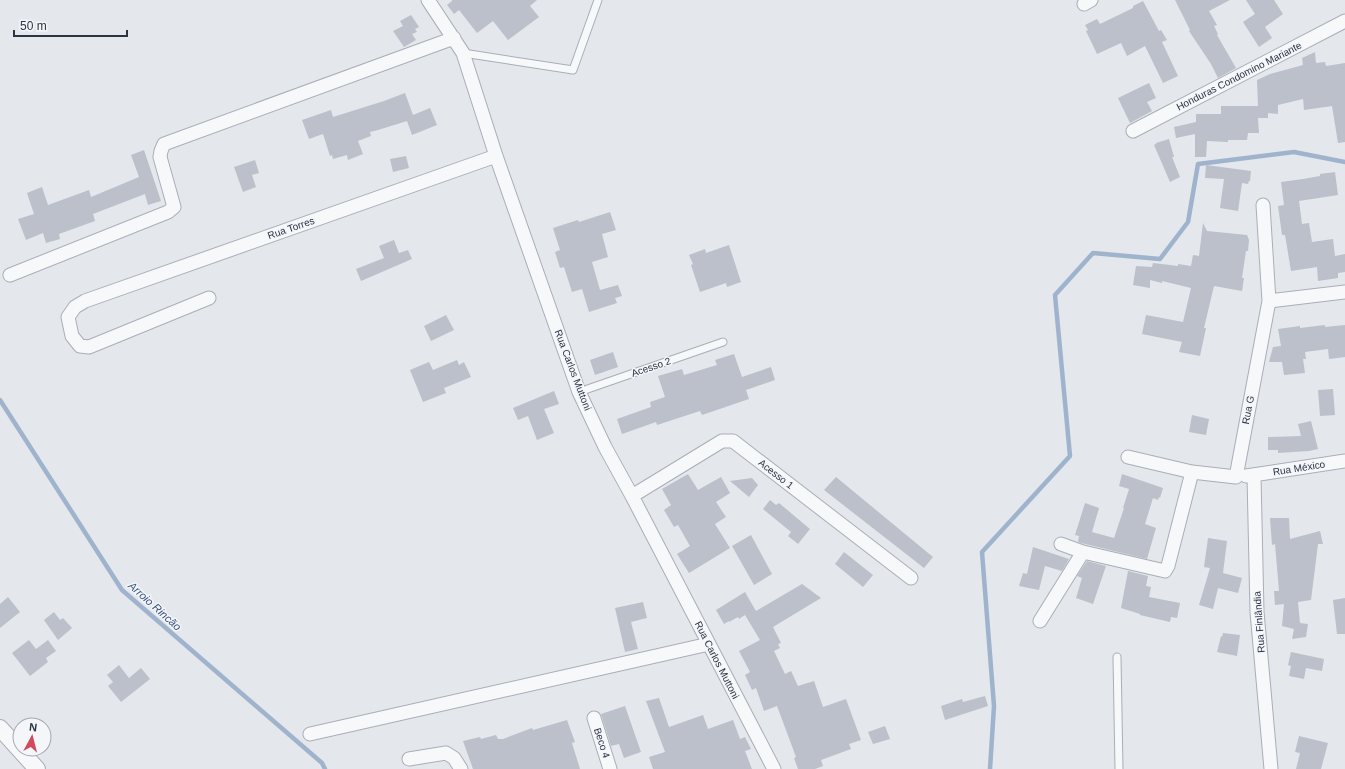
<svg xmlns="http://www.w3.org/2000/svg" width="1345" height="769" font-family="Helvetica,sans-serif">
<style>
.lines{fill:none;stroke-linecap:round;stroke-linejoin:round}
.stream{stroke:#9fb4cc;stroke-width:4.5}
.building{fill:#bbc0ca}
.service-casing{stroke:#a9aeb7;stroke-width:9}
.minor-casing{stroke:#a9aeb7;stroke-width:15}
.tertiary-casing{stroke:#a9aeb7;stroke-width:18}
.service{stroke:#f7f8fa;stroke-width:7}
.minor{stroke:#f7f8fa;stroke-width:13}
.tertiary{stroke:#f7f8fa;stroke-width:16}
.labels{text-anchor:middle;dominant-baseline:central;stroke-width:3;stroke-linejoin:round;paint-order:stroke}
.street-label{font-size:10px;fill:#2b3445;stroke:#f4f6f9}
.water-label{font-size:11px;font-style:italic;fill:#34527a;stroke:#f4f6f9}
</style>
<rect width="100%" height="100%" fill="#e4e7ec"/>
<g class="lines">
<!-- stream -->
<path class="stream" d="M0 400 122 590 322 763 325 769
M990 769 994 706 982 552 1070 456 1055 295 1093 253 1160 259 1188 222 1198 164 1294 152 1345 162"/>
</g>
<!-- building -->
<path class="building" d="M452 0H537L530 6 539 17 508 40 493 21 477 33 459 10 454 14 447 5 452 1Z
M1175 0H1230L1209 11 1217 25 1214 26 1218 34 1217 35 1236 68 1218 78 1211 64 1189 31 1190 30Z
M1246 0H1274L1283 14 1265 27 1272 38 1259 47 1243 22 1255 14Z
M1143 1 1159 31 1161 30 1167 40 1162 42 1178 76 1163 83 1145 46 1127 56 1121 43 1097 54 1086 31 1088 30 1085 25 1097 19 1100 24 1133 8V6Z
M411 15 419 27 415 29 417 32 412 34 416 40 404 47 393 31 403 26 400 21Z
M1315 52 1316 63 1325 62 1326 66 1345 63V142L1338 143 1332 106 1304 110 1303 99 1278 105V114L1268 113V118H1258L1259 133H1248L1247 140H1228V142L1207 141 1206 157H1195V134L1176 138 1174 127 1196 122V114H1221V106H1258L1257 80 1270 74 1303 65 1302 58Z
M1149 83 1156 98 1147 102 1152 111 1130 123 1118 98Z
M405 93 413 115 430 108 437 125 412 135 407 121 378 130 370 132 371 136 358 141 363 154 348 160 347 155 333 159 332 155 330 156 323 134 309 139 302 120 331 110 333 117 384 101Z
M1169 139 1174 157H1172L1180 177 1170 182 1154 145 1156 144V143Z
M144 150 161 201 148 205 145 194 93 214 95 221 59 234 60 239 46 243 43 233 26 240 18 219 34 214 27 193 42 187 48 205 89 190 91 197 139 177 131 155Z
M406 156 409 168 393 172 390 159Z
M255 160 259 173 252 175 256 187 243 192 234 167Z
M1206 165 1251 171 1250 181H1249L1248 184 1242 183 1238 211 1220 208 1224 179 1205 178Z
M1335 172 1338 195 1299 201 1302 224 1309 223 1312 242 1333 239 1335 256 1345 254V272L1338 273V278L1318 281 1317 267 1291 271 1285 235H1282L1278 206 1284 205 1281 182 1303 179 1320 176V174Z
M610 212 616 230 602 234 608 257 592 262 600 290 618 285 622 296 615 298 617 303 589 312 582 289 572 292 564 267 560 268 555 252 560 250 553 228 578 220 579 222Z
M1203 223 1207 231 1247 235 1249 240 1248 251H1246L1242 278H1244L1242 291 1214 286 1204 328H1206L1200 356 1179 352 1182 342 1142 334 1146 315 1183 322 1191 288 1162 281V283L1150 280V288L1133 285 1136 266 1152 267 1153 263 1178 266V264L1191 266 1193 255 1199 256Z
M394 240 399 253 408 250 412 259 361 281 356 269 384 258 379 246Z
M729 245 741 282 727 287 726 283 700 292 691 265 693 264 689 255 705 249 706 253Z
M446 315 454 330 431 341 424 326Z
M1325 325V327L1345 325V357L1329 359 1328 349 1305 352 1306 359H1303L1305 373 1284 375 1282 362H1269L1273 347 1281 346 1278 329 1300 326V328Z
M613 352 618 367 595 375 590 360Z
M734 354 742 377 771 367 775 380 746 390 749 399 702 415 700 411 657 425 656 422 622 434 617 419 651 407 650 402 665 397 658 376 682 369 684 375 717 365 715 360Z
M457 360 459 365 464 362 471 377 444 388 446 393 423 402 410 370 429 362 433 370Z
M1333 389 1335 415 1320 416 1318 390Z
M554 391 559 404 544 409 554 433 537 440 528 416 518 420 513 408Z
M1192 415 1209 419 1206 435 1189 432Z
M1311 421 1318 449 1309 451 1278 453V450H1268V437L1301 436 1298 424Z
M688 474 698 490 721 477 730 493 716 502 726 517 715 524 730 548 689 573 677 554 690 546 678 525 674 527 664 510 671 505 662 489Z
M1122 474 1163 488 1160 498 1159 497 1158 500 1153 498 1145 524 1156 528 1147 559 1085 544 1078 542 1079 536 1075 535 1085 503 1099 508 1092 532 1114 538 1124 508H1123L1129 489 1119 486Z
M836 477 933 557 924 568 824 490Z
M752 478 758 485 749 497 730 481Z
M770 500 776 505 779 503 810 529 798 544 788 536 791 532 763 509Z
M1270 518H1289L1290 539 1320 531 1323 544H1318L1311 600 1298 602 1300 623 1308 624 1306 637 1292 639 1294 629 1282 626 1284 604 1275 605 1274 591H1279L1275 544 1272 545Z
M751 535 772 574 754 585 732 546Z
M1208 538 1227 541 1223 573 1242 578 1238 593 1218 588 1213 609 1199 605 1210 568 1204 567Z
M1033 547 1069 559 1062 571 1045 566 1039 590 1019 586 1023 573 1027 574Z
M844 552 873 575 863 587 835 564Z
M1087 561 1106 566 1093 604 1076 598 1082 578 1077 576Z
M1128 571 1148 576 1146 586 1151 587 1149 597 1180 603 1177 618 1171 617 1170 622 1140 615V614L1121 608Z
M802 584 821 598 773 627 781 643 778 644 780 648 774 651 785 674 791 671 798 686 814 681 823 707 846 699 861 740 849 744 851 749 821 760 823 766 815 769H798L794 758 796 757 777 706 764 711 756 688 752 690 745 675 750 672 739 651 760 640 745 615 739 619 738 617 729 622V621L724 624 716 610 745 592 756 611Z
M8 597 20 612 0 628V604Z
M1345 598V634H1337L1333 600Z
M643 602 647 618 631 622 638 649 625 652 615 608Z
M54 612 60 620 63 618 72 628 58 640 44 620Z
M1223 633 1240 635 1237 656 1217 652 1221 636 1222 637Z
M29 640 36 649 48 640 56 651 46 658 48 662 30 676 12 653Z
M1291 652 1324 659 1322 671 1306 668 1304 679 1289 676 1291 666 1288 665Z
M119 665 129 678 141 668 150 679 121 702 108 686 113 682 107 675Z
M985 696 988 706 945 720 941 706 962 699 963 702Z
M659 698 669 727 703 715 708 729 733 720 740 739 745 737 751 749 745 751 752 769H653L649 757 665 752 646 701Z
M625 706 641 752 624 758 619 744 611 746 601 714Z
M567 720 575 742 572 743 580 769H473L463 741 480 737 481 739 496 735 498 739H503L532 728 533 730Z
M885 726 890 739 873 744 868 732Z
M1299 736 1328 743 1321 769H1296L1300 753 1295 752Z"/>
<g class="lines">
<defs>
<path id="service" d="M463 53 573 70 598 0
M579 392 723 342
M1117 657 1119 769"/>
<path id="minor" d="M428 0 463 53 496 156 579 392 605 447 632 496 774 769
M1084 4 1091 0
M1133 131 1345 21
M10 275 168 212 174 207 160 157 161 151 164 144 454 38
M209 298 89 347 80 346 72 336 68 317 75 307 85 301 496 156
M1269 301 1345 292
M1128 457 1192 472 1236 477 1269 301 1263 205
M1246 476 1345 461
M1254 476 1257 612 1271 769
M632 496 722 441H733L911 578
M1061 544 1083 552 1165 571 1168 566 1192 472
M1040 621 1083 552
M594 718 610 769
M310 734 709 644
M409 759 446 753 454 758 461 769"/>
<path id="tertiary" d="M0 728 37 769"/>
</defs>
<!-- service casing -->
<use href="#service" class="service-casing"/>
<!-- minor casing -->
<use href="#minor" class="minor-casing"/>
<!-- tertiary casing -->
<use href="#tertiary" class="tertiary-casing"/>
<!-- service -->
<use href="#service" class="service"/>
<!-- minor -->
<use href="#minor" class="minor"/>
<!-- tertiary -->
<use href="#tertiary" class="tertiary"/>
</g>
<g class="labels">
<!-- street labels -->
<g class="street-label">
<text transform="translate(1239 76) rotate(-27)">Honduras Condomino Mariante</text>
<text transform="translate(291 228) rotate(-19)">Rua Torres</text>
<text transform="translate(651 367) rotate(-19)">Acesso 2</text>
<text transform="translate(573 370) rotate(69)">Rua Carlos Muttoni</text>
<text transform="translate(1248 410) rotate(-79)">Rua G</text>
<text transform="translate(1299 468) rotate(-9)">Rua México</text>
<text transform="translate(776 474) rotate(38)">Acesso 1</text>
<text transform="translate(1259 622) rotate(-94)">Rua Finlândia</text>
<text transform="translate(717 660) rotate(63)">Rua Carlos Muttoni</text>
<text transform="translate(602 743) rotate(72)">Beco 4</text>
</g>
<!-- water labels -->
<g class="water-label">
<text transform="translate(155 606) rotate(42)">Arroio Rincão</text>
</g>
</g>
<!-- north arrow -->
<g transform="translate(32 737) rotate(7)"><circle r="19" fill="#f4f6f9" stroke="#a4a8b1"/>
<path d="M0-3L7 15L0 10L-7 15Z" fill="#d1495b"/>
<text y="-6" font-size="11" font-weight="bold" text-anchor="middle" fill="#2b3445">N</text>
</g>
<!-- scale -->
<path d="M14 30v6h113v-6" fill="none" stroke="#2b3445" stroke-width="2"/>
<text x="20" y="30" font-size="12" fill="#2b3445" stroke="#f4f6f9" stroke-width="3" paint-order="stroke">50 m</text>
</svg>
